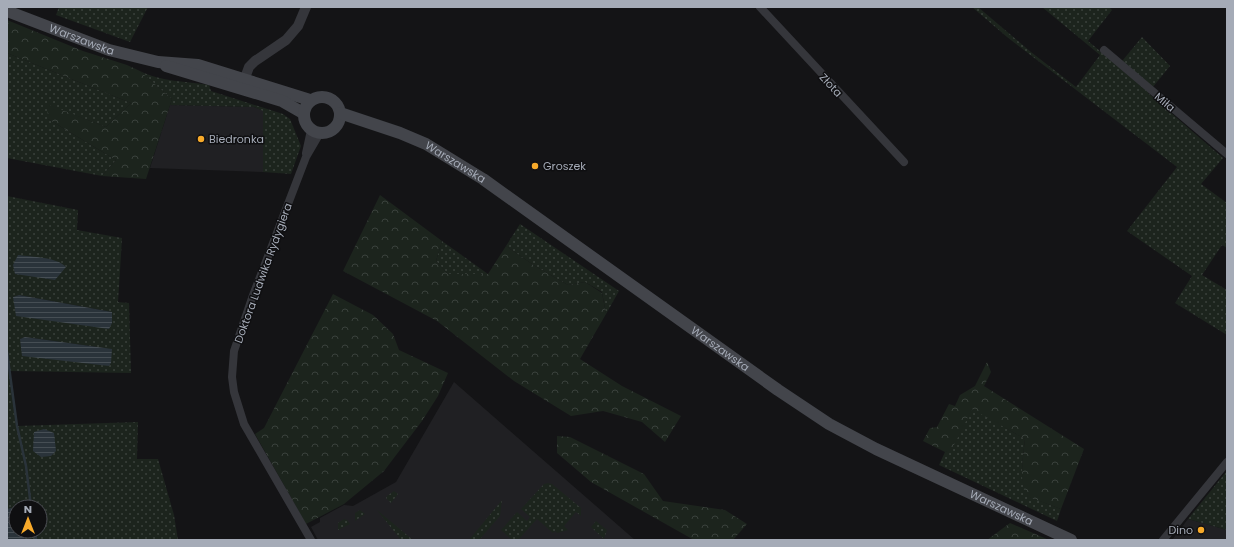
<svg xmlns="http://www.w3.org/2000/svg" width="1234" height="547" font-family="Poppins,sans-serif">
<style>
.built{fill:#202023}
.grass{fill:url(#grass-dots);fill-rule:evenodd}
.forest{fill:url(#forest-crowns)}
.water{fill:url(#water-rules)}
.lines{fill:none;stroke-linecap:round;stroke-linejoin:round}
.stream{stroke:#2a333a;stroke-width:2.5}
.minor{stroke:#35363b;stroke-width:8}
.tertiary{stroke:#35363b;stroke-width:10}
.secondary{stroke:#43454b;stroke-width:12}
.poi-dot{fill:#f8aa2a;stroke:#0f0f11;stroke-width:1.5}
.labels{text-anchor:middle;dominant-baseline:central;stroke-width:3;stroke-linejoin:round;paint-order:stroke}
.street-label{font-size:11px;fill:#a5abb7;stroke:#0f0f11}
.poi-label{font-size:11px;fill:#a5abb7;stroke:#0f0f11;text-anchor:start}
</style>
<defs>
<pattern id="grass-dots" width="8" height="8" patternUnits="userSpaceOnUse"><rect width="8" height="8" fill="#1c241d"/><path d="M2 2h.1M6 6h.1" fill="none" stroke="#3a413c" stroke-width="1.8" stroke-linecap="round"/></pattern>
<pattern id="forest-crowns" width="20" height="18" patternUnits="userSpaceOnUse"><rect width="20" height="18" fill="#1c241d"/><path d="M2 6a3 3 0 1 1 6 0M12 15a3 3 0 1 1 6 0" fill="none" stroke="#3a413c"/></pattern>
<pattern id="water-rules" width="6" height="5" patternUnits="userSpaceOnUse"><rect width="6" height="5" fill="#2a333a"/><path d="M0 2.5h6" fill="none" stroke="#464e54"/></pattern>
</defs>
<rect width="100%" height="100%" fill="#141416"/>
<!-- built -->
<path class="built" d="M170 105 254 107 264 111 263 172 150 168Z
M454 382 635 540H318L311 527 320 522V518L344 505 353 506 396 482Z
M1188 519 1227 530V540H1172Z"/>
<!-- grass -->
<path class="grass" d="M59 7H148L130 42 56 15Z
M972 7H978L1031 52 1076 87 1100 55 1042 7H1109L1112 10 1088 41 1118 66 1142 37 1170 66 1148 93 1223 158 1201 184 1227 203V248L1222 245 1202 275 1227 290V335L1175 303 1192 276 1127 231 1177 167 1007 37Z
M7 53 131 103 106 127 48 105V119L116 160 102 176 7 158Z
M140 71C161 82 187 81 209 85L211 91 283 114 290 119 301 146 291 174 263 172V111L254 107 170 105 172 99Z
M7 196 78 210 77 230 122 238 118 302 129 303 131 373 9 371 17 426 138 422 137 459H158L174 515 178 540H7ZM19 295 112 312V323L13 297ZM25 337 112 349 20 339ZM16 507H40V531H16Z
M520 224 619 291 606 314 602 292 585 282 568 285 535 266 506 246Z
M442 241 488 274H448L436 261Z
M972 408 1025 439C1023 458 1019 478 1027 496L1061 509 1057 521 939 465 945 452 951 450Z
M1226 472 1227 530 1188 519Z
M548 483 552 484 581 508V516L576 512 564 526 568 530 557 533 555 531 553 533 537 519 518 540H512L501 530 517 512 527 521 530 517 521 509 544 484Z
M394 491 398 494 391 503 386 498 387 496Z
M502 500 500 516 479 540H469Z
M360 510 365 514 355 521V513Z
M377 510 413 540H401Z
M344 519 347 520 350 524 338 530V523Z
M596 521 607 530 604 539 591 527Z"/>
<!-- forest -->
<path class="forest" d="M7 20 83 51 127 65 140 71 172 99 146 179 102 176 116 160 48 119 47 104 106 127 131 103 7 53Z
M380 195 442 241 436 261 448 274H488L506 246 535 266 568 285 585 282 602 293 606 314 580 359 622 386 681 416 665 442 642 422 603 411 571 416 514 381 437 321 343 271Z
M333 294 373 315 393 334 399 350 448 373 438 396 422 421 384 471 344 504 306 524 255 434 264 428Z
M987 362 991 372 984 386 1084 449 1061 509 1026 496C1019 478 1023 458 1025 439L972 409 951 451 945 452 923 441 930 428 937 427 949 404 955 406 960 395 975 386Z
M557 436 570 437 644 474 663 501 725 510 747 524 733 540H694L591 482 557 453Z
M1010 523 1049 540H987Z"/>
<!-- water -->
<path class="water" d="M18 255C32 257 57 257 66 267L55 280 15 274 13 265Z
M19 295 112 312V323L109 329 16 316 13 297Z
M25 337 112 349 111 363 109 366 22 356 20 339Z
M44 429 54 433 56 451 51 456 41 457 33 451 34 432Z
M11 508 16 511V531H23L25 540H7V509Z"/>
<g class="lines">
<!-- stream -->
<path class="stream" d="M7 352 17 426 26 466 31 507
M35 531 36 540"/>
<!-- minor -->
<path class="minor" d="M760 7 904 162
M1104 50 1227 154
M306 153 311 130
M311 540 244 424 234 392 232 377 234 351 252 298 306 157 320 133
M1163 540 1227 462"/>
<!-- tertiary -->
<path class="tertiary" d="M242 86 249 67 255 61 286 40 298 26 306 7"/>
<!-- secondary -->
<g class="secondary">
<path id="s1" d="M7 11 109 50 158 62 198 65 310 100"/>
<path d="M166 66 282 101 303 113"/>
<circle cx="322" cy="115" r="18"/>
<path id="s2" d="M340 113 400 133 426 144 483 179 778 390 829 424 876 449 1071 540"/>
</g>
</g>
<!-- markers -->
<g class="poi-dot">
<circle cx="201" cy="139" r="4"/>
<circle cx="535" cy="166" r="4"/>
<circle cx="1201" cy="530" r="4"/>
</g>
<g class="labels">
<!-- street labels -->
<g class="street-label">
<text stroke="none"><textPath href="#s1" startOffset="80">Warszawska</textPath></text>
<text transform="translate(831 85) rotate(47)">Złota</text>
<text transform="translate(1165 102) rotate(40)">Miła</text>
<text stroke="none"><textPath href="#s2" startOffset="126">Warszawska</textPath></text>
<text transform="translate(263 273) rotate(-70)">Doktora Ludwika Rydygiera</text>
<text stroke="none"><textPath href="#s2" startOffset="450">Warszawska</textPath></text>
<text stroke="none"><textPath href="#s2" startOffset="774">Warszawska</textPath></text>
</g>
<!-- poi labels -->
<g class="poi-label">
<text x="209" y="139">Biedronka</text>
<text x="543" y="166">Groszek</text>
<text x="1193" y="530" text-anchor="end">Dino</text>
</g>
</g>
<!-- border -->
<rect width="1234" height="547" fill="none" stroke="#a5abb7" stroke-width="16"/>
<!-- north arrow -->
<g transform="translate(28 519)"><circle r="19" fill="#0f0f11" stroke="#4b4d53"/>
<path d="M0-3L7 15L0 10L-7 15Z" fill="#f8aa2a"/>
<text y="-6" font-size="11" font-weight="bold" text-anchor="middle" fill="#a5abb7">N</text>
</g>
</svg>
